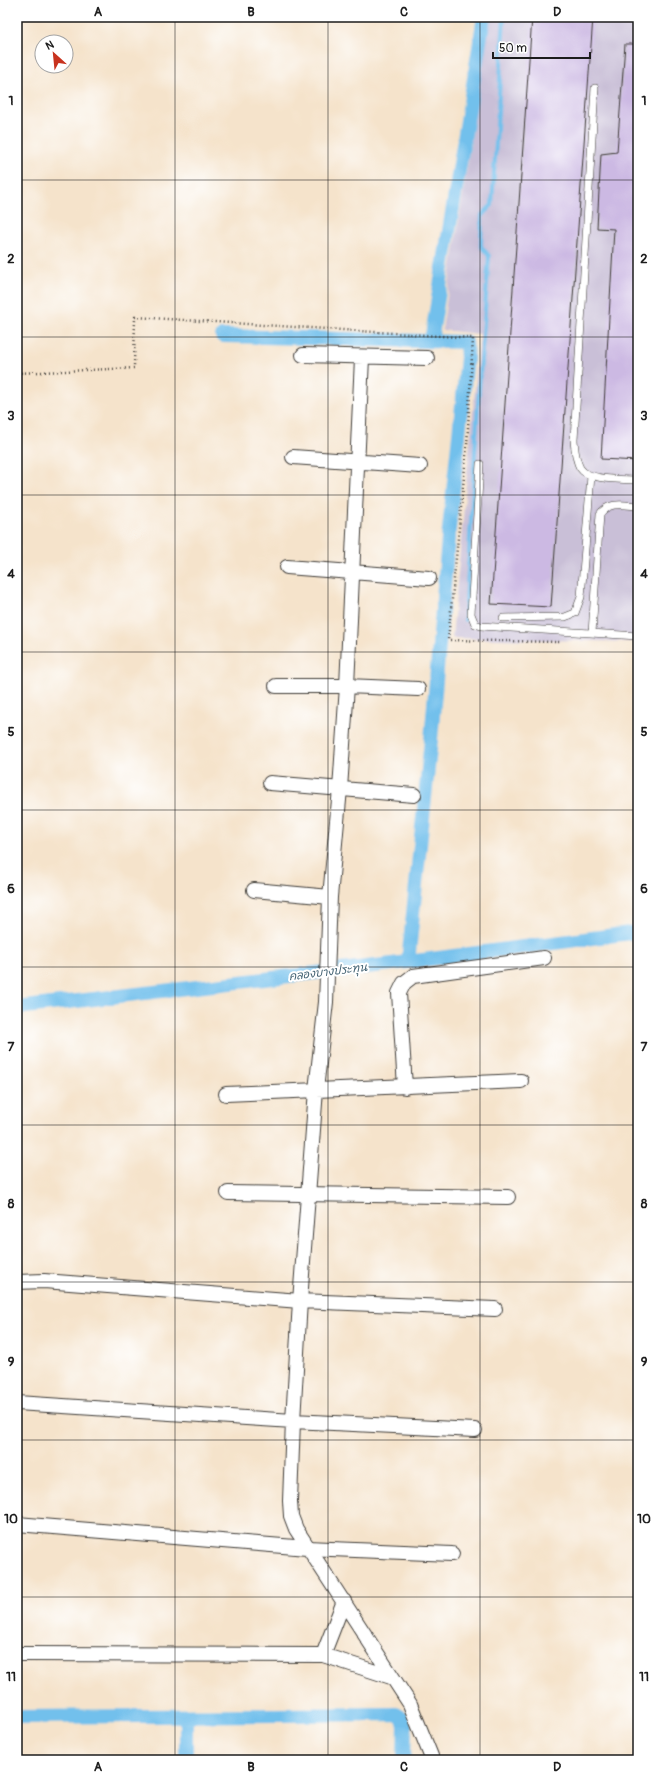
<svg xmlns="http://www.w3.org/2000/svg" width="655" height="1777" font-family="Pangolin,'Playpen Sans Thai',sans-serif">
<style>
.industrial{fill:#c9bfd7}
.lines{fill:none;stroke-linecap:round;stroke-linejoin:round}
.stream{stroke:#72c0ec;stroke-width:4}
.canal{stroke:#72c0ec;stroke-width:14}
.building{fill:#ccb9e3}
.lane-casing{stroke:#3d3a36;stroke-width:8}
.street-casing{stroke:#3d3a36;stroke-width:16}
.path{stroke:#3d3a36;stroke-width:2.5;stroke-dasharray:1 3;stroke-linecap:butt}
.lane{stroke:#fff;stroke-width:7}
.street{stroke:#fff;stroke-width:14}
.grid{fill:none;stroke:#1c1c1c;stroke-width:1;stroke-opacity:0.55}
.labels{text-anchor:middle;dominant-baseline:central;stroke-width:4;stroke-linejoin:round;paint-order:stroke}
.water-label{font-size:11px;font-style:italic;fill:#3e5e6f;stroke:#fff}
.neatline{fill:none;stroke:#1c1c1c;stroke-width:1.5}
.grid-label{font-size:13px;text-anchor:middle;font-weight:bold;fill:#1c1c1c}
</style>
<rect width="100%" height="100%" fill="#fff"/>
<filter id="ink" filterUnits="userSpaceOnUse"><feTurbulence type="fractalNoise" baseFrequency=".025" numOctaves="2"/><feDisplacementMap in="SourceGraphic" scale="8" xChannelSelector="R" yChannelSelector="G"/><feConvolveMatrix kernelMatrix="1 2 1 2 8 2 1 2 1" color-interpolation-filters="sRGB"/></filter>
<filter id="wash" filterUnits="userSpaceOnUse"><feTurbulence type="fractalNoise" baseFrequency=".012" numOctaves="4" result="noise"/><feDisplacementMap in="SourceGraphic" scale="16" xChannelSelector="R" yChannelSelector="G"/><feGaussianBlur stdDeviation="0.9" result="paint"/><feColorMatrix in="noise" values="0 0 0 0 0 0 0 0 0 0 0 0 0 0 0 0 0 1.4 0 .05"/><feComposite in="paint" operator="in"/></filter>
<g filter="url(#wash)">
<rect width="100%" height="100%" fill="#f5e3cb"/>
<!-- industrial -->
<path class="industrial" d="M490 17H638V642L452 638 480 334 442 330Z"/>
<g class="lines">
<!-- stream -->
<path class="stream" d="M465 620 478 403 489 256 481 246 482 215 492 205 504 17"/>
<!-- canal -->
<path class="canal" d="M222 336 466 342 467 358 448 539 431 740 408 962
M431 341 484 17
M17 1008 384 965 638 932
M17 1717 396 1714 402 1717 405 1725 404 1760
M186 1717V1760"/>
</g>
<g id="blocks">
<!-- building -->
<path class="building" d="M532 17H593L551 607 491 604Z
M625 44H638V461L601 459 614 229 597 228 601 154 617 152Z"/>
</g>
</g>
<g filter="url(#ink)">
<use href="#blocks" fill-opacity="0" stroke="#3d3a36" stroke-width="1"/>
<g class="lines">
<defs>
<path id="lane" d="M595 88 574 440C575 450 575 459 580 468 588 481 624 479 638 480
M480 464 471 614 475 624 481 626 638 636
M503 618 565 617 575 613 581 597 591 476
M592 633 600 514C609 501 624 505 638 506"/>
<path id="street" d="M303 355 427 358
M362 358 347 686 340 789 330 897 326 1002 316 1090 300 1301 293 1421 290 1501 291 1516 296 1529 410 1704 431 1756
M293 457 420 466
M287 567 429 578
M276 686H347L418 689
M270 783 414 795
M254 890 330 897
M405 1087 399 993 404 983 413 976 544 958
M226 1094 521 1081
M228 1193 508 1197
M17 1282 44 1281 300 1301 495 1309
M17 1403 293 1421 475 1430
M17 1524 307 1548 452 1554
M17 1654 323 1655 391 1677
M323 1655 344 1601"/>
</defs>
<!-- lane casing -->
<use href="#lane" class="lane-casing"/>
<!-- street casing -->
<use href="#street" class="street-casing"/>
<!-- path -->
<path class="path" d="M17 373 134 368 135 317 473 338 467 446 448 640 560 642"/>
<!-- lane -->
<use href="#lane" class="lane"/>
<!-- street -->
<use href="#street" class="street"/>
</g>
</g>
<!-- grid -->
<path class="grid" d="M175 17V1760M328 17V1760M480 17V1760M17 180H638M17 337H638M17 495H638M17 652H638M17 810H638M17 967H638M17 1125H638M17 1282H638M17 1440H638M17 1597H638"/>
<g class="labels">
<!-- water labels -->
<g class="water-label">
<text transform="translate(328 972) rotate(-7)">คลองบางประทุน</text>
</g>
</g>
<!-- margin -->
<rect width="655" height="1777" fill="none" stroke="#fff" stroke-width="44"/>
<!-- north arrow -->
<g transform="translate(54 54) rotate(333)"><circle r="19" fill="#ffffff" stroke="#a4a4a4"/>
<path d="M0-3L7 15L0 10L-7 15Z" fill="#c8321e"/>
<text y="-6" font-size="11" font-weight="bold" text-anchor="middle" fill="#1c1c1c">N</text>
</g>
<!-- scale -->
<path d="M493 52v6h97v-6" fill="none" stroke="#1c1c1c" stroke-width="2"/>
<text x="499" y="52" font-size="12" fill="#1c1c1c" stroke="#ffffff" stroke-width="3" paint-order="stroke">50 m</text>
<rect x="22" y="22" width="611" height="1733" class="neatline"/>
<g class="grid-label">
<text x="98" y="16">A</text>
<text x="251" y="16">B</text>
<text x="404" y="16">C</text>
<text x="557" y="16">D</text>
<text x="11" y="105">1</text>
<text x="644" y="105">1</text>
<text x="11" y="263">2</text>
<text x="644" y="263">2</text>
<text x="11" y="420">3</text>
<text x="644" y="420">3</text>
<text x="11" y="578">4</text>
<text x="644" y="578">4</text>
<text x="11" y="736">5</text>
<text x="644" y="736">5</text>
<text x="11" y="893">6</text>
<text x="644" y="893">6</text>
<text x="11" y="1051">7</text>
<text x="644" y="1051">7</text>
<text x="11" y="1208">8</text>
<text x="644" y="1208">8</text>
<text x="11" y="1366">9</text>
<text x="644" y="1366">9</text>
<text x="11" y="1523">10</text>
<text x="644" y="1523">10</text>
<text x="11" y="1681">11</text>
<text x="644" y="1681">11</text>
<text x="98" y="1771">A</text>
<text x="251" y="1771">B</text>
<text x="404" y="1771">C</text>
<text x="557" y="1771">D</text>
</g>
</svg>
